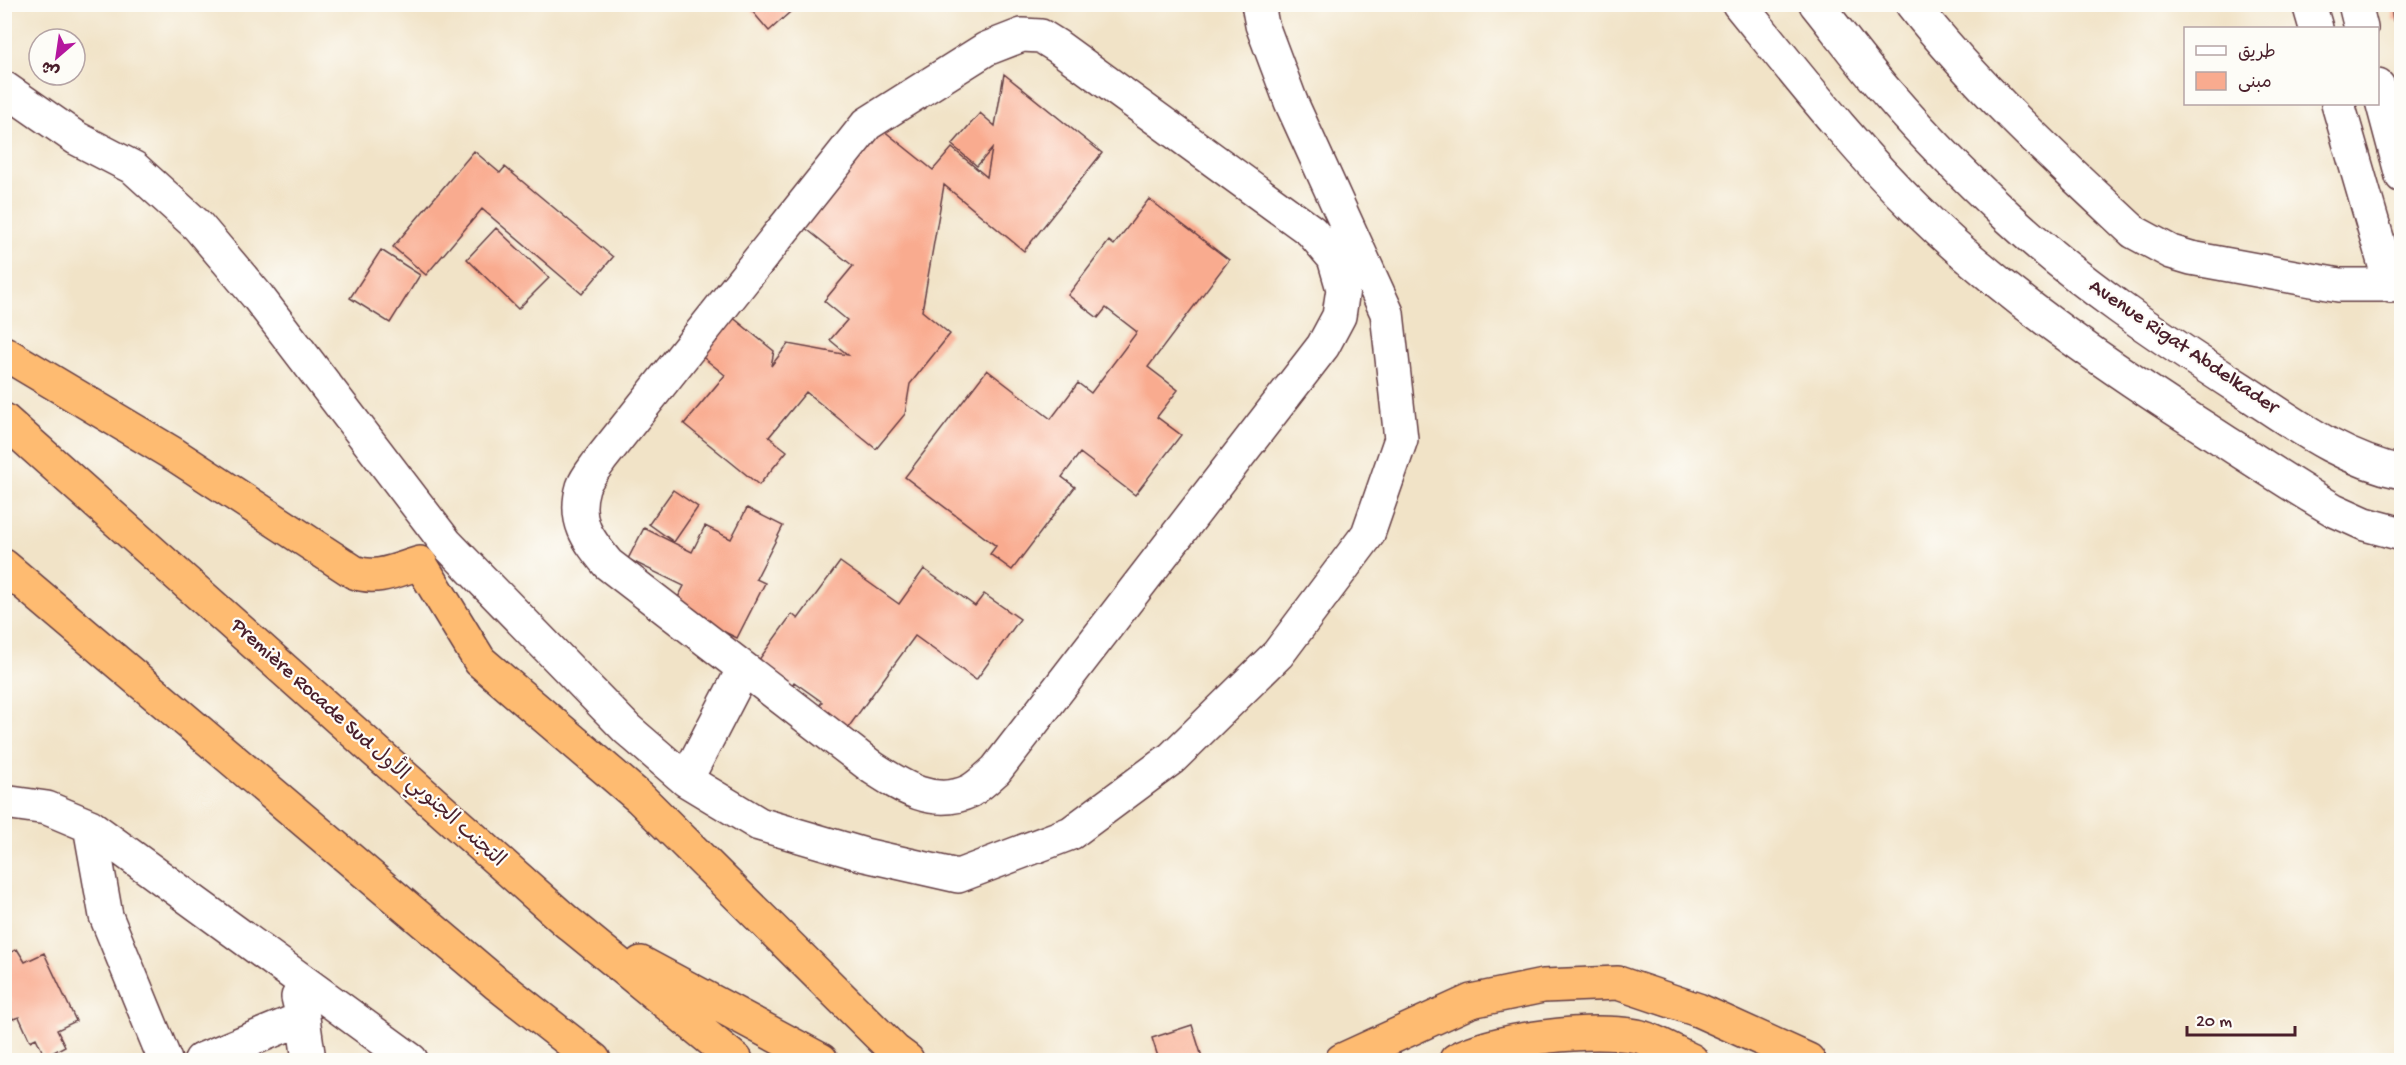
<svg xmlns="http://www.w3.org/2000/svg" width="2406" height="1065" font-family="'Gochi Hand','Playpen Sans Arabic',sans-serif">
<style>
.building{fill:#f9ab8f}
.lines{fill:none;stroke-linecap:round;stroke-linejoin:round}
.minor-casing{stroke:#633c42;stroke-width:36}
.tertiary-casing{stroke:#633c42;stroke-width:36}
.motorway-casing{stroke:#633c42;stroke-width:36}
.minor{stroke:#fff;stroke-width:33}
.tertiary{stroke:#fff;stroke-width:33}
.motorway{stroke:#febb71;stroke-width:33}
.labels{text-anchor:middle;dominant-baseline:central;stroke-width:4.5;stroke-linejoin:round;paint-order:stroke}
.street-label{font-size:21px;fill:#4a1f2b;stroke:#fdfcf7}
</style>
<rect width="100%" height="100%" fill="#fdfcf7"/>
<filter id="ink" filterUnits="userSpaceOnUse"><feTurbulence type="fractalNoise" baseFrequency=".0167" numOctaves="2"/><feDisplacementMap in="SourceGraphic" scale="12" xChannelSelector="R" yChannelSelector="G"/><feConvolveMatrix kernelMatrix="1 2 1 2 8 2 1 2 1" color-interpolation-filters="sRGB"/></filter>
<filter id="wash" filterUnits="userSpaceOnUse"><feTurbulence type="fractalNoise" baseFrequency=".008" numOctaves="4" result="noise"/><feDisplacementMap in="SourceGraphic" scale="24" xChannelSelector="R" yChannelSelector="G"/><feGaussianBlur stdDeviation="1.35" result="paint"/><feColorMatrix in="noise" values="0 0 0 0 0 0 0 0 0 0 0 0 0 0 0 0 0 1.4 0 .05"/><feComposite in="paint" operator="in"/></filter>
<g filter="url(#wash)">
<rect width="100%" height="100%" fill="#f1e3c7"/>
<g id="blocks">
<!-- building -->
<path class="building" d="M746 4H799L769 31Z
M2391 4H2402V20L2393 21Z
M1004 74 1102 153 1024 251 944 185 922 311 950 334 910 384 905 414 876 449 806 392 769 437 787 451 759 485 684 424 725 375 700 355 731 316 774 351 771 366 788 344 848 355 830 340 847 320 824 301 853 266 799 223 878 126 933 170 952 148 987 177 992 149 977 166 952 145 980 113 995 126Z
M474 151 500 173 505 167 613 257 582 294 482 209 426 275 393 247Z
M1149 199 1229 260 1148 367 1178 390 1157 417 1181 435 1135 495 1080 453 1062 477 1075 487 1012 570 990 554 996 546 905 477 987 370 1051 419 1078 383 1091 393 1137 332 1106 308 1098 318 1068 295 1109 241 1114 245Z
M496 228 549 278 518 309 467 259Z
M381 250 420 275 390 323 350 298Z
M673 490 698 507 674 542 649 524Z
M747 508 783 526 756 579 765 583 737 638 673 607 684 586 628 559 644 528 692 552 705 526 731 539Z
M840 562 899 604 924 569 975 606 984 594 1020 619 976 680 915 636 842 736 813 714 822 702 794 682 787 693 753 668 792 614 798 619Z
M17 949 25 962 44 953 76 1021 57 1030 65 1046 45 1057 36 1038 30 1041 19 1017 13 1019 5 1003 11 1000 4 987V956Z
M1192 1025 1202 1057 1191 1060H1159L1152 1038Z"/>
</g>
</g>
<g filter="url(#ink)">
<use href="#blocks" fill-opacity="0" stroke="#633c42" stroke-width="1.5"/>
<g class="lines">
<defs>
<path id="minor" d="M1912 4C1980 90 2055 158 2134 232L2171 252 2191 258 2339 285H2402
M2309 4 2316 28
M2355 4 2361 28
M1022 35 1041 36 1057 46 1311 231 1334 258 1343 289 1339 316 1323 346 996 770C988 777 979 786 970 791 934 808 902 787 873 768L608 564C588 540 573 521 583 487 586 478 595 468 601 459L867 124 986 49Z
M2378 86 2402 176
M4 88 76 138 134 168 198 226 258 297 446 543 627 729 686 780 759 824 865 855 958 876 1071 833 1172 758 1278 654 1368 534 1401 439 1387 313 1291 102 1262 25 1258 4
M2338 104 2391 286
M686 780 743 670
M4 802 47 808 90 826 411 1060
M90 826 106 916 165 1060
M298 997 303 1018 309 1060
M201 1060 303 1018"/>
<path id="tertiary" d="M1739 4C1797 75 1853 147 1918 211 2001 292 2095 357 2192 420 2239 450 2286 482 2334 510L2365 524 2402 534
M1816 4C1841 35 1864 67 1890 96 1927 139 1967 179 2008 217 2079 283 2160 337 2241 389 2292 422 2341 460 2402 472"/>
<path id="motorway" d="M4 353 175 455 354 572C377 581 399 569 420 563L480 661 640 798 895 1051 907 1060
M4 420 567 922 736 1060
M4 566 496 983 594 1060
M641 963 821 1060
M1342 1060 1471 1001 1543 986 1618 983 1698 1010 1808 1060
M1456 1060C1498 1038 1589 1028 1637 1036 1653 1039 1676 1053 1691 1060"/>
</defs>
<!-- minor casing -->
<use href="#minor" class="minor-casing"/>
<!-- tertiary casing -->
<use href="#tertiary" class="tertiary-casing"/>
<!-- motorway casing -->
<use href="#motorway" class="motorway-casing"/>
<!-- minor -->
<use href="#minor" class="minor"/>
<!-- tertiary -->
<use href="#tertiary" class="tertiary"/>
<!-- motorway -->
<use href="#motorway" class="motorway"/>
</g>
</g>
<g class="labels">
<!-- street labels -->
<g class="street-label">
<text transform="translate(2183 348) rotate(34)">Avenue Rigat Abdelkader</text>
<text transform="translate(367 744) rotate(42)">Première Rocade Sud التجنب الجنوبي الأول</text>
</g>
</g>
<!-- margin -->
<rect width="2406" height="1065" fill="none" stroke="#fdfcf7" stroke-width="24"/>
<!-- legend -->
<rect x="2184" y="27" width="195" height="78" fill="#fdfcf7" stroke="#b5a4a5" stroke-width="1.5"/>
<rect x="2196" y="46" width="30" height="9" fill="#ffffff" stroke="#b5a4a5" stroke-width="1.5"/>
<text x="2238" y="57" font-size="18" fill="#4a1f2b">طريق</text>
<rect x="2196" y="72" width="30" height="18" fill="#f9ab8f" stroke="#b5a4a5" stroke-width="1.5"/>
<text x="2238" y="87" font-size="18" fill="#4a1f2b">مبنى</text>
<!-- north arrow -->
<g transform="translate(57 57) rotate(209)"><circle r="28" fill="#fdfcf7" stroke="#b5a4a5" stroke-width="1.5"/>
<path d="M0-4.5L10 22L0 15L-10 22Z" fill="#b5179e"/>
<text y="-9" font-size="16" font-weight="bold" text-anchor="middle" fill="#4a1f2b">ش</text>
</g>
<!-- scale -->
<path d="M2187 1026v9h108v-9" fill="none" stroke="#4a1f2b" stroke-width="3"/>
<text x="2196" y="1026" font-size="18" fill="#4a1f2b" stroke="#fdfcf7" stroke-width="4.5" paint-order="stroke">20 m</text>
</svg>
